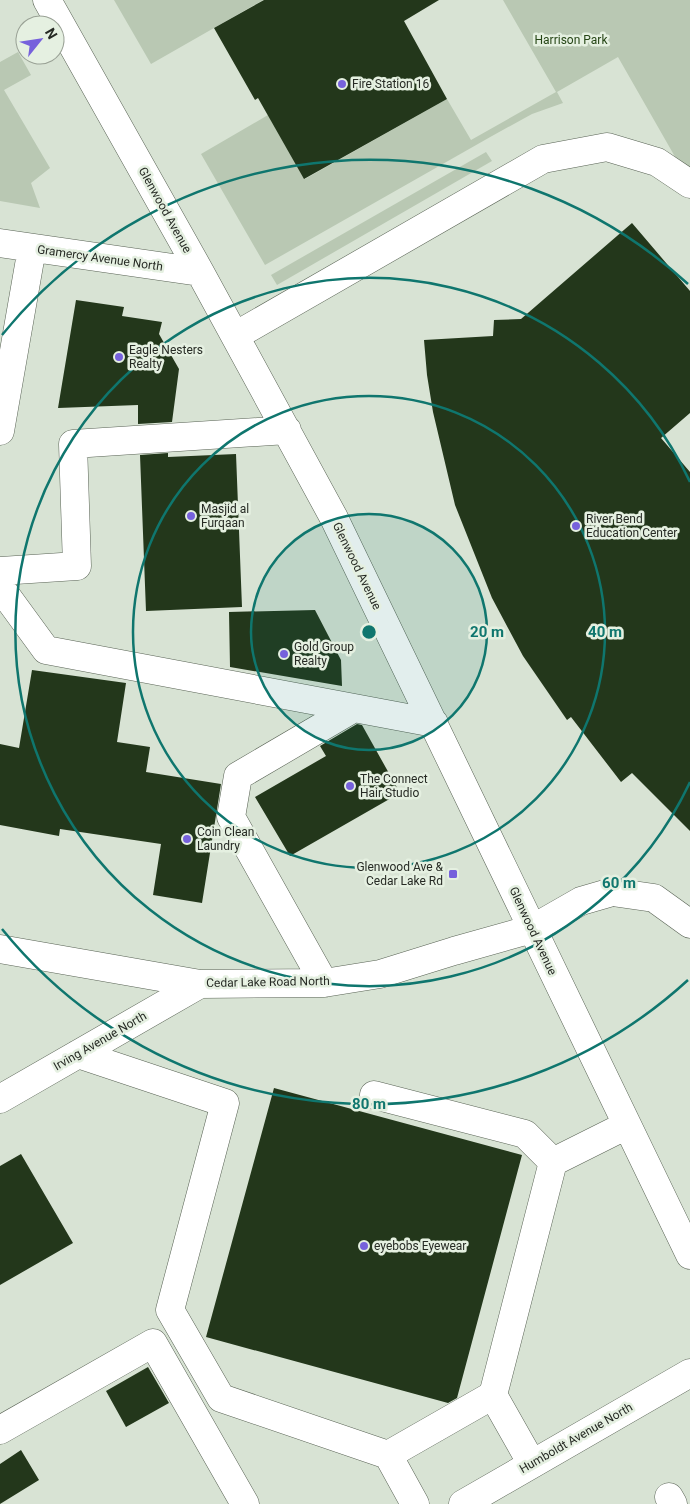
<svg xmlns="http://www.w3.org/2000/svg" width="690" height="1504" font-family="Roboto,sans-serif">
<style>
.green{fill:#b9c8b3}
.building{fill:#23371b}
.lines{fill:none;stroke-linecap:round;stroke-linejoin:round}
.minor-casing{stroke:#596355;stroke-width:29}
.minor{stroke:#fff;stroke-width:28}
.ring{fill:none;stroke:#0f766e;stroke-width:2.5}
.poi-dot{fill:#7661dc;stroke:#e5f0e1;stroke-width:2}
.labels{text-anchor:middle;dominant-baseline:central;stroke-width:5;stroke-linejoin:round;paint-order:stroke}
.park-label{font-size:12px;fill:#254515;stroke:#e5f0e1}
.poi-label{font-size:12px;fill:#262a24;stroke:#e5f0e1;text-anchor:start}
.street-label{font-size:12px;fill:#262a24;stroke:#e5f0e1}
.centre{fill:#0f766e;stroke:#e5f0e1;stroke-width:2.5}
.ring-label{font-size:15px;text-anchor:middle;font-weight:bold;fill:#0f766e;stroke:#e5f0e1;stroke-width:5;stroke-linejoin:round;paint-order:stroke}
</style>
<rect width="100%" height="100%" fill="#d8e3d4"/>
<!-- green -->
<path class="green" d="M114 0H263L151 64Z
M503 0H690V183L618 57 557 92 563 103 532 114 492 136 265 265 201 154 268 115 305 179 447 99 471 140 556 92Z
M18 52 31 75 4 90 50 168 31 183 40 208 0 201V62Z
M486 152 492 161 277 285 271 275Z"/>
<!-- building -->
<path class="building" d="M264 0H439L404 21 447 99 304 179 258 98 255 100 214 28Z
M632 223 690 291V413L661 438 690 472V831L632 773 621 782 571 717 567 720 523 656 492 598 455 505 433 412 427 375 424 340 493 336 494 320 521 319Z
M76 300 124 307 122 316 162 322 159 334 179 369 172 422 138 424V405L58 408Z
M168 453V457L236 454 242 607 146 611 140 455Z
M315 610 341 660 342 686 230 667 229 612Z
M32 670 126 683 117 742 150 747 146 772 221 784 202 903 153 895 161 844 60 829 59 836 0 825V744L19 748Z
M357 724 362 725 400 793 290 856 255 797 326 756 320 746Z
M274 1088 522 1155 457 1398 448 1403 206 1337Z
M21 1154 73 1243 0 1285V1166Z
M148 1367 169 1403 126 1427 106 1391Z
M21 1450 39 1480 0 1504V1464Z"/>
<g class="lines">
<defs>
<path id="minor" d="M47 0 200 272 334 518 690 1255
M0 243 200 272
M235 336 543 159 607 147 657 162 690 184
M0 431 32 248
M0 571 77 566 73 444 287 430
M0 587 46 650 434 723
M0 949 200 984 324 983 380 974 454 951 532 929 581 901 612 892 654 898 690 924
M324 983 231 817 238 776 354 708
M78 1054 225 1103 170 1310 221 1398 388 1455
M374 1095 525 1134 553 1162
M0 1099 200 984
M0 1430 153 1343 245 1504
M532 1464 493 1395 553 1162 627 1125
M669 1497 673 1504
M415 1504 388 1455 493 1395
M463 1504 690 1373"/>
</defs>
<!-- minor casing -->
<use href="#minor" class="minor-casing"/>
<!-- minor -->
<use href="#minor" class="minor"/>
</g>
<!-- distance rings -->
<circle cx="369" cy="632" r="118" fill="#0f766e" fill-opacity=".12"/>
<g class="ring">
<circle cx="369" cy="632" r="118"/>
<circle cx="369" cy="632" r="236"/>
<path d="M690 782A354 354 0 1 1 690 482"/>
<path d="M688 980A472 472 0 0 1 2 929M2 335A472 472 0 0 1 688 284"/>
</g>
<!-- markers -->
<g class="poi-dot">
<circle cx="342" cy="84" r="5"/>
<circle cx="119" cy="357" r="5"/>
<circle cx="191" cy="516" r="5"/>
<circle cx="576" cy="526" r="5"/>
<circle cx="284" cy="654" r="5"/>
<circle cx="350" cy="786" r="5"/>
<circle cx="187" cy="839" r="5"/>
<rect x="448" y="869" width="10" height="10" rx="2.5"/>
<circle cx="364" cy="1246" r="5"/>
</g>
<g class="labels">
<!-- park labels -->
<g class="park-label">
<text x="571" y="40">Harrison Park</text>
</g>
<!-- poi labels -->
<g class="poi-label">
<text x="352" y="84">Fire Station 16</text>
<text x="129" y="350">Eagle Nesters<tspan x="129" dy="14">Realty</tspan></text>
<text x="201" y="509">Masjid al<tspan x="201" dy="14">Furqaan</tspan></text>
<text x="586" y="519">River Bend<tspan x="586" dy="14">Education Center</tspan></text>
<text x="294" y="647">Gold Group<tspan x="294" dy="14">Realty</tspan></text>
<text x="360" y="779">The Connect<tspan x="360" dy="14">Hair Studio</tspan></text>
<text x="197" y="832">Coin Clean<tspan x="197" dy="14">Laundry</tspan></text>
<text x="443" y="867" text-anchor="end">Glenwood Ave &amp;<tspan x="443" dy="14">Cedar Lake Rd</tspan></text>
<text x="374" y="1246">eyebobs Eyewear</text>
</g>
<!-- street labels -->
<g class="street-label">
<text transform="translate(165 210) rotate(61)">Glenwood Avenue</text>
<text transform="translate(100 258) rotate(8)">Gramercy Avenue North</text>
<text transform="translate(357 566) rotate(64)">Glenwood Avenue</text>
<text transform="translate(533 931) rotate(65)">Glenwood Avenue</text>
<text transform="translate(268 982) rotate(-1)">Cedar Lake Road North</text>
<text transform="translate(100 1041) rotate(-30)">Irving Avenue North</text>
<text transform="translate(576 1438) rotate(-30)">Humboldt Avenue North</text>
</g>
</g>
<circle cx="369" cy="632" r="8" class="centre"/>
<g class="ring-label">
<text x="487" y="637">20 m</text>
<text x="605" y="637">40 m</text>
<text x="619" y="888">60 m</text>
<text x="369" y="1109">80 m</text>
</g>
<!-- north arrow -->
<g transform="translate(40 40) rotate(60)"><circle r="24" fill="#e5f0e1" stroke="#99a195"/>
<path d="M0-4L9 19L0 12L-9 19Z" fill="#7661dc"/>
<text y="-8" font-size="14" font-weight="bold" text-anchor="middle" fill="#262a24">N</text>
</g>
</svg>
